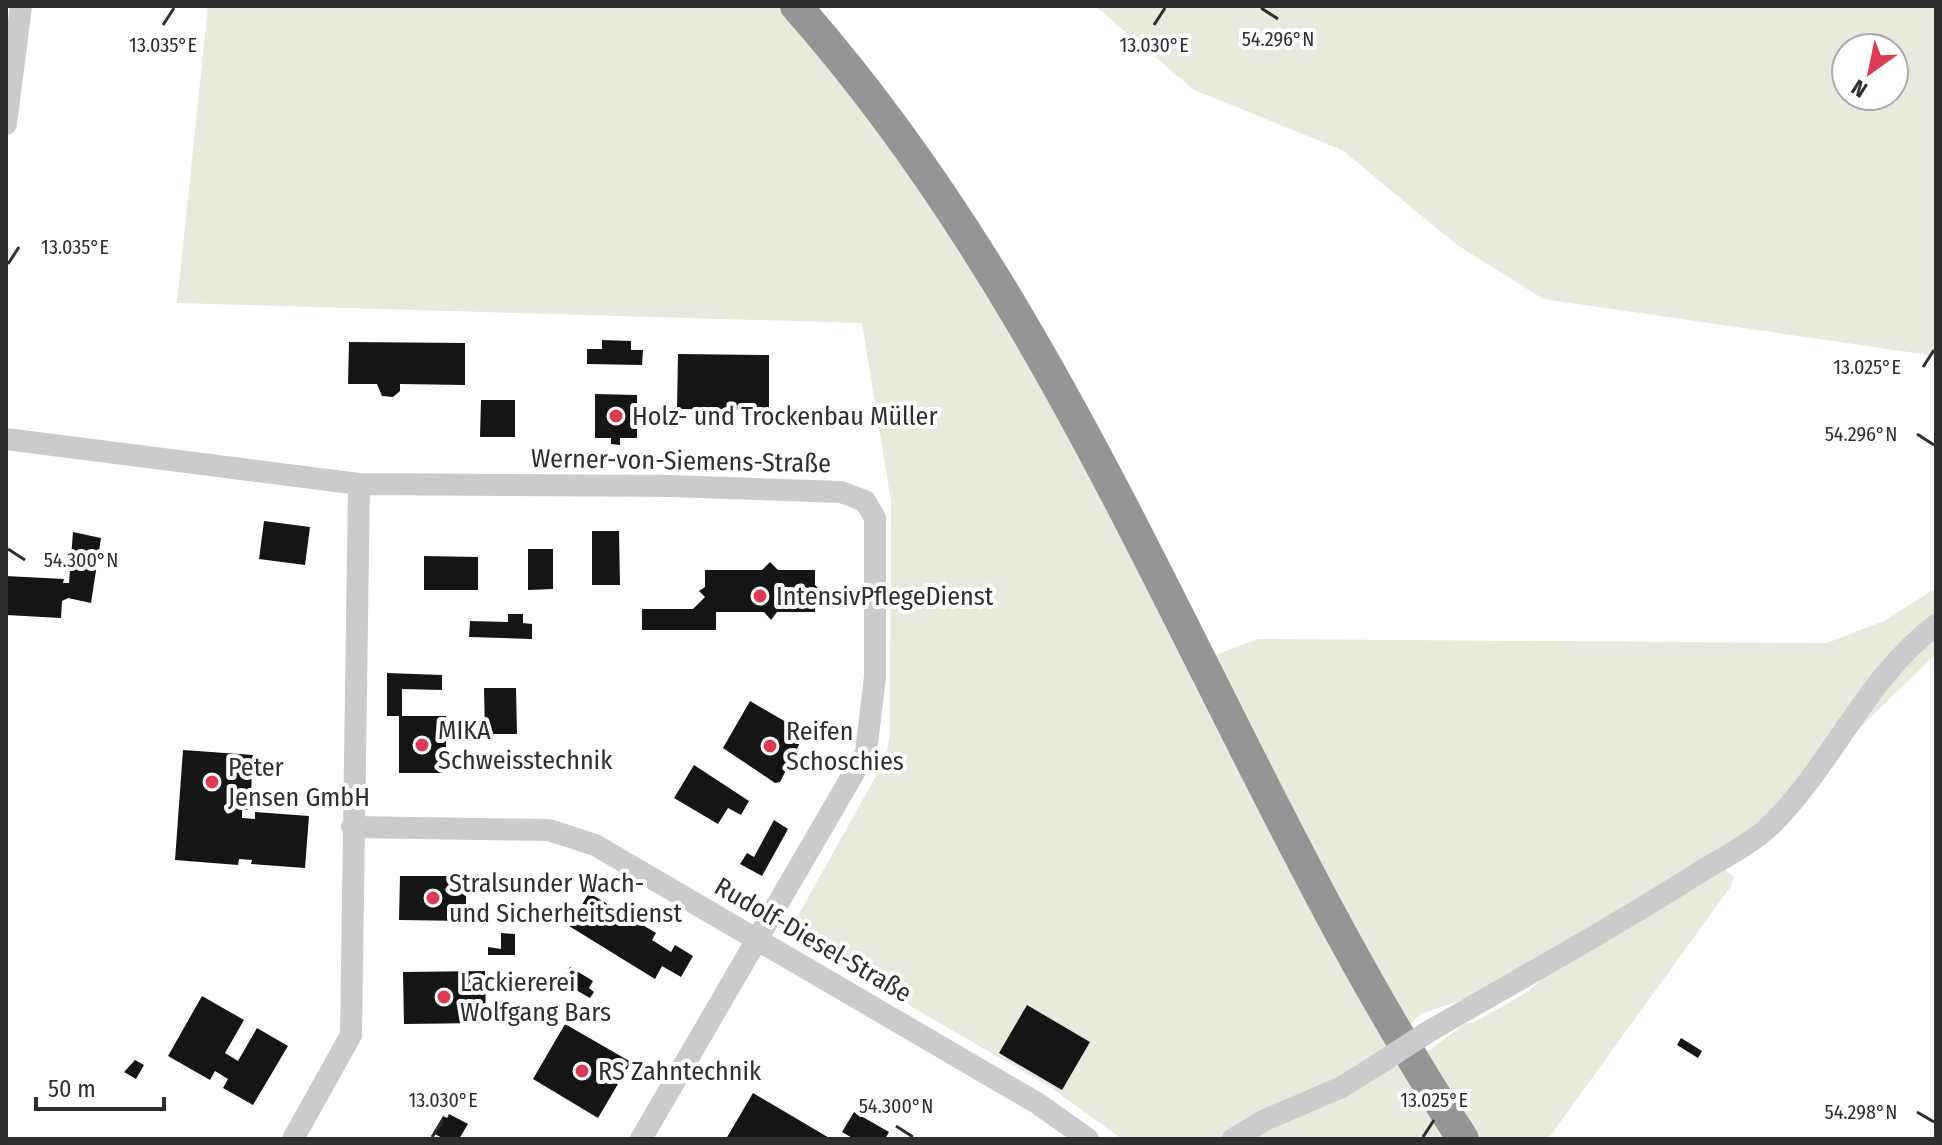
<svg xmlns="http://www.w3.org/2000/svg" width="1942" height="1145" font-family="'Fira Sans Condensed',sans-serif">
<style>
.green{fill:#e6ebdd;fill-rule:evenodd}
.building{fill:#151515}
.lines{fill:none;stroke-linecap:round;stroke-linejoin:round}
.minor{stroke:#cbcbcb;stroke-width:22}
.highway{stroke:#959595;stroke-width:32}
.minor-bridge{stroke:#cbcbcb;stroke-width:22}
.ticks{fill:none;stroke:#2e2e2e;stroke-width:3}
.poi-dot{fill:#db3b55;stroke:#fff;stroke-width:3}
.labels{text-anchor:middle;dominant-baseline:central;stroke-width:8;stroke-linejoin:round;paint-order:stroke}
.poi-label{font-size:26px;fill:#2e2e2e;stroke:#fff;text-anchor:start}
.street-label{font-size:26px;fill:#2e2e2e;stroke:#fff}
.ticks-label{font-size:20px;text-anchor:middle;fill:#2e2e2e;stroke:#fff;stroke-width:8;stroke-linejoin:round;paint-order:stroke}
</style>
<rect width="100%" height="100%" fill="#fff"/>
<!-- green -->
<path class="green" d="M208 6H781L808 37 967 251 1451 1139H1122L1050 1087 805 945 796 935 794 923 886 758 890 732 891 502 862 323 177 303Z
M1095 6H1936V356L1543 299 1457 245 1342 150 1194 90ZM1894 48V96H1846V48Z
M1936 588V654L1763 822 1614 915 1468 998 1421 1014 1405 1029 1210 657 1258 639 1827 643 1884 621Z
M1724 869 1734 877 1731 886 1548 1139H1475L1421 1056 1466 1023H1473L1529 991 1542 979Z"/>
<!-- building -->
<path class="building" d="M602 340 631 341V350H643L642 365 587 364V349H602Z
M349 342 465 343V385L400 384V391L393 397 382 396 377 384H348Z
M678 354 769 355V410L677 409Z
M595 394 637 395V438H620V445L611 444V438H595Z
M481 400H515V437H480Z
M264 521 310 527 305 565 259 559Z
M592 531H619L620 585H592Z
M73 532 101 538 91 603 68 598 62 601 61 618 6 615V576L64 579 63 583H69Z
M528 549H553V589L528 590Z
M424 556 478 557V590H424Z
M770 562 778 570H815V585L821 591 815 596V612H777L771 620 764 612H716V630H642V609H693L705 597 699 591 705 587V570H762Z
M508 614H523V623L532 624V639L469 637 470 621 508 622Z
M387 673 442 675V690L402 689V716H446V773H399V716H387Z
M484 688H516L517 734H485Z
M750 701 805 733 780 782 775 783 723 748Z
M183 750 253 755 250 810 242 809V818L255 819V812L309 816 305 868 251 864 252 860 239 859 238 865 175 860Z
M694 765 749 801 741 815 728 808 718 824 674 798Z
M774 820 788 829 762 876 740 864 747 853 754 857Z
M400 876H466V921L399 920Z
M589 893 656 933 652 940 671 952 675 945 693 956 681 977 662 966 655 979 569 926Z
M501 933 515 934V955H488V947L501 949Z
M570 967 593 981 589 988 594 992 590 998 562 982Z
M485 971 486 1023 404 1024 403 972Z
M202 996 244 1020 225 1053 238 1061 257 1028 288 1046 253 1105 223 1088 228 1079 215 1071 210 1080 168 1056Z
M1027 1005 1090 1042 1062 1090 999 1053Z
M565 1024 631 1062 598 1118 533 1079Z
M1681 1038 1702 1051 1698 1058 1677 1045Z
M135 1060 144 1065 136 1079 124 1072Z
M753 1093 831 1139H726Z
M854 1112 889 1132 885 1139H854L842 1132Z
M449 1114 468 1124 459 1139H444L433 1133 443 1116 447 1118Z"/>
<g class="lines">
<!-- minor -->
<path class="minor" d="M6 124 21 6
M6 439 359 484 671 486 841 492 865 501 875 518V677L866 752 641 1139
M352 827 549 830 595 845 1037 1103 1088 1139
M1428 1032C1517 980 1608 931 1695 875 1719 860 1750 845 1771 825 1832 765 1867 676 1936 625
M293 1139 351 1035 359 484
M1233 1139 1265 1120 1342 1087 1377 1065"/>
<!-- highway -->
<path class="highway" d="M796 6C1093 342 1221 770 1463 1139"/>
<!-- minor-bridge -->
<path class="minor-bridge" d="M1377 1065 1428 1032"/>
</g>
<!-- ticks -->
<path class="ticks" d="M1261 8 1278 19M163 25 174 8M1154 25 1165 8M8 264 19 247M1923 367 1934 350M1917 434 1934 445M8 549 25 560M1917 1112 1934 1122M896 1126 913 1137M432 1137 443 1120M1423 1137 1434 1120"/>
<!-- markers -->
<g class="poi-dot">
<circle cx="616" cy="416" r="8"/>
<circle cx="760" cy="596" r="8"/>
<circle cx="422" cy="745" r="8"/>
<circle cx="770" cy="746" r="8"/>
<circle cx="212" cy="782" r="8"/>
<circle cx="433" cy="898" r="8"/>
<circle cx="444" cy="997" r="8"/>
<circle cx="582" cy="1071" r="8"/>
</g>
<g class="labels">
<!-- poi labels -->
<g class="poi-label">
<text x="632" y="416">Holz- und Trockenbau Müller</text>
<text x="776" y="596">IntensivPflegeDienst</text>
<text x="438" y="730">MIKA<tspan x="438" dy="30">Schweisstechnik</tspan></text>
<text x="786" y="731">Reifen<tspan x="786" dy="30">Schoschies</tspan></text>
<text x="228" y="767">Peter<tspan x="228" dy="30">Jensen GmbH</tspan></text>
<text x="449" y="883">Stralsunder Wach-<tspan x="449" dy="30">und Sicherheitsdienst</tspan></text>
<text x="460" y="982">Lackiererei<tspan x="460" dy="30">Wolfgang Bars</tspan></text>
<text x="598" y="1071">RS Zahntechnik</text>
</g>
<!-- street labels -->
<g class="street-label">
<text transform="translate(681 461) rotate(1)">Werner-von-Siemens-Straße</text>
<text transform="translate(813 940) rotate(30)">Rudolf-Diesel-Straße</text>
</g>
</g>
<g class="ticks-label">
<text x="1278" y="46">54.296°N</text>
<text x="163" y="52">13.035°E</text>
<text x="1154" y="52">13.030°E</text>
<text x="75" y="254">13.035°E</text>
<text x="1867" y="374">13.025°E</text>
<text x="1861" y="441">54.296°N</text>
<text x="81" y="567">54.300°N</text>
<text x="443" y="1107">13.030°E</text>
<text x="1434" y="1107">13.025°E</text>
<text x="896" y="1113">54.300°N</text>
<text x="1861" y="1119">54.298°N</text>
</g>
<!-- border -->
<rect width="1942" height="1145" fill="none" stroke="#2e2e2e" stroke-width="16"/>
<!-- north arrow -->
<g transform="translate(1870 72) rotate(213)"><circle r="38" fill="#ffffff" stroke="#ababab" stroke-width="2"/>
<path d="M0-6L14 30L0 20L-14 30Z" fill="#db3b55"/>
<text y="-12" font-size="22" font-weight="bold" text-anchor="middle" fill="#2e2e2e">N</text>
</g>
<!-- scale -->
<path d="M36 1097v12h128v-12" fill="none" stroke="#2e2e2e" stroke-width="4"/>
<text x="48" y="1097" font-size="24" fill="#2e2e2e" stroke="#ffffff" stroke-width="6" paint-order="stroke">50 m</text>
</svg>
